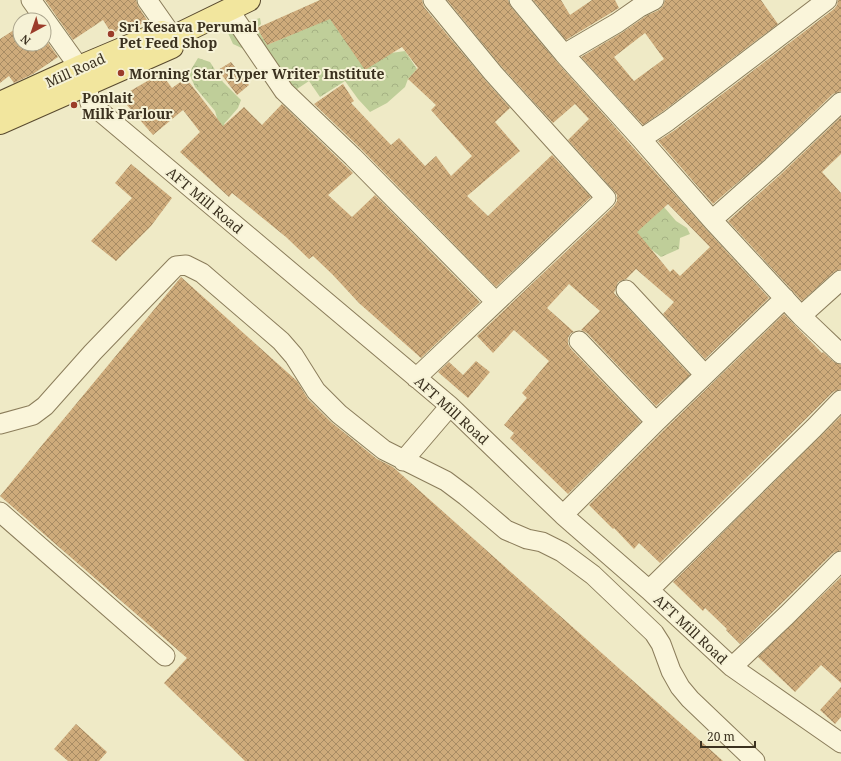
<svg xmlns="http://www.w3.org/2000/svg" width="841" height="761" font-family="'Noto Serif',serif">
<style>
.forest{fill:url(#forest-crowns)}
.building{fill:url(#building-cross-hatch);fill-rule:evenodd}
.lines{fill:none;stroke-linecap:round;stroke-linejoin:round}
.minor-casing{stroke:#8b7d5b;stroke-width:21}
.major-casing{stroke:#594a2f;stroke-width:24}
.minor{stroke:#faf5da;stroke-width:19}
.major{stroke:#f2e69e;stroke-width:22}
.poi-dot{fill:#9b3c2a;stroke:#f6f2d6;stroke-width:1.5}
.labels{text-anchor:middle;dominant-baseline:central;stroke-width:4;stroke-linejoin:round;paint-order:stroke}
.poi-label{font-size:14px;font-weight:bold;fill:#3b311f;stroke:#f6f2d6;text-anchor:start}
.street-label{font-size:14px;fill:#3b311f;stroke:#f6f2d6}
</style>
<defs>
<pattern id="forest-crowns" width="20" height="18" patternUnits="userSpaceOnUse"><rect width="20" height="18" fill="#bfce99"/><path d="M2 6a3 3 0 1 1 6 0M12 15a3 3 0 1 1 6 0" fill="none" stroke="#a5b183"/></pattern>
<pattern id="building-cross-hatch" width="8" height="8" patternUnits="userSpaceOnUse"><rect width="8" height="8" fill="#ceab7b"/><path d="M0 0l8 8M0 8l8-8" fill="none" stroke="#a88c64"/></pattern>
</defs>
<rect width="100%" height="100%" fill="#efeac6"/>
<!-- forest -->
<path class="forest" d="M260 18 261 24 257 28 267 45 330 18 391 53 405 51 417 69 408 79 405 87 387 103 370 112 358 99 345 81 320 97 309 81 291 93 248 51 233 44 227 31 247 22Z
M198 58 210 62 223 82 241 100 238 108 224 124 239 141 205 129 217 118 215 111 195 87 189 73Z
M664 207 676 221 687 228 690 234 680 238 679 249 661 257 652 250 636 266 618 223Z"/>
<!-- building -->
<path class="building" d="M45 0H136L138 6 147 20 128 33 124 26 112 34 103 20 73 40Z
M320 0H422L424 7 485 80 510 108 495 122 520 151 467 196 488 216 552 155 591 197 496 287 361 149 314 104 343 84 354 101 351 103 391 145 399 138 425 166 436 156 451 176 472 156 431 110 436 105 408 79 418 68 402 47 365 70 330 19 267 45 257 28Z
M447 0H508L511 7 556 61 704 227 769 298 705 359 663 314 674 302 636 269 626 279 618 282 614 293 690 375 656 406 587 333 581 330 600 311 569 284 547 308 574 332 571 333 568 338V344L571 349 641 422 568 494 510 438 514 433 504 425 527 398 522 393 549 361 514 330 493 353 477 336 614 206 617 201V195L614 191 568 140 589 119 575 104 553 123 501 66ZM668 204 710 247 680 276 673 269 670 272 637 232Z
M533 0H561L570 15 592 0H615L619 8 566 40Z
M665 0H761L778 24 662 112 643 125 581 57 623 32 646 16 659 10 663 6ZM645 33 664 59 634 81 614 57Z
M838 0H841V91L833 94 765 159 713 204 658 141 675 130 834 9 837 5Z
M20 26V44H44V37L58 57 33 74 14 83 9 76 0 83V39Z
M231 62 249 85 237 95 218 70Z
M161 73 172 88 186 78 223 126 244 107 262 125 282 104 353 173 328 195 352 217 375 195 480 302 421 358 359 303 332 274 313 256 309 259 286 237 232 193 229 197 180 152 200 132 183 110 153 135 120 97Z
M841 117V154L822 172 841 193V269L834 272 802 301 728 221 780 175Z
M131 164 172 198 151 226 116 261 91 241 132 198 115 183Z
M181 277 297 381 308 399 331 422 377 459 393 467 723 761H245L164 683 187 658 0 496Z
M784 314 822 353 823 352 834 362 841 365V389L833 392 660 563 639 543 634 549 614 528 613 529 589 505 664 430Z
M476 361 490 372 468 398 438 372 449 362 463 375Z
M841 416V550L833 553 740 644 726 630 727 629 705 608 703 611 673 582Z
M841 577V683L821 665 795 692 758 657Z
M841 687V717L835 724 820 710Z
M76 724 107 752 99 761H68L54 749Z"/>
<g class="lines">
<defs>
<path id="minor" d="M31 0 79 67 87 83 90 103 450 406 563 515 649 590 732 667 841 743
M147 0 173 37
M519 0 564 54 641 139 712 220 801 316 841 354
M229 10 284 91 353 157 496 302
M564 54 617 23 640 7 654 0
M641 139 668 121 827 0
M712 220 772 167 841 102
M626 290 705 375
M801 316 841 280
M579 341 656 422
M416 378 606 198 493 73 433 0
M0 424 33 415 45 406 93 352 176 266 186 265 202 273 281 341 294 356 316 391 339 414 384 450 446 481 466 496 506 530 527 539 542 542 562 552 593 575 654 633 661 644 671 671 680 687 690 699 755 761
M403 461 450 406
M0 512 165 656
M563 515 656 422 785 298
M649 590 814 428 841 400
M732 667 787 615 841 561"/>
<path id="major" d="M0 103 79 67 162 32 173 37 249 0
M0 123 172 47 173 37"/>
</defs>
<!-- minor casing -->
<use href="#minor" class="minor-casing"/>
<!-- major casing -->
<use href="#major" class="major-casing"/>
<!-- minor -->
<use href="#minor" class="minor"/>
<!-- major -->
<use href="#major" class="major"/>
</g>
<!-- markers -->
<g class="poi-dot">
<circle cx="111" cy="34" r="4"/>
<circle cx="121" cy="73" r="4"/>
<circle cx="74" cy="105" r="4"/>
</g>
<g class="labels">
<!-- poi labels -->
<g class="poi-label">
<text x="119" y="26">Sri Kesava Perumal<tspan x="119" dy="16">Pet Feed Shop</tspan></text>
<text x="129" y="73">Morning Star Typer Writer Institute</text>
<text x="82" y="97">Ponlait<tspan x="82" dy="16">Milk Parlour</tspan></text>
</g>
<!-- street labels -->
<g class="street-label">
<text transform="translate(75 70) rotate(-24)">Mill Road</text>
<text transform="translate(205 200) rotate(40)">AFT Mill Road</text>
<text transform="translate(452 410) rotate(42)">AFT Mill Road</text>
<text transform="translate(691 629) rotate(43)">AFT Mill Road</text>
</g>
</g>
<!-- north arrow -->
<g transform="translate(32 32) rotate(220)"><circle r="19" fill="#f6f2d6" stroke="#aba58d"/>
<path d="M0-3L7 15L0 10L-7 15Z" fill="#9b3c2a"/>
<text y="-6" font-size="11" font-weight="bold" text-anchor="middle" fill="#3b311f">N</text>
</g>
<!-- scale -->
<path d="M701 741v6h54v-6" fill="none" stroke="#3b311f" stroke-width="2"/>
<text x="707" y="741" font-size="12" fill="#3b311f" stroke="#f6f2d6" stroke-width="3" paint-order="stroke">20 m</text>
</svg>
